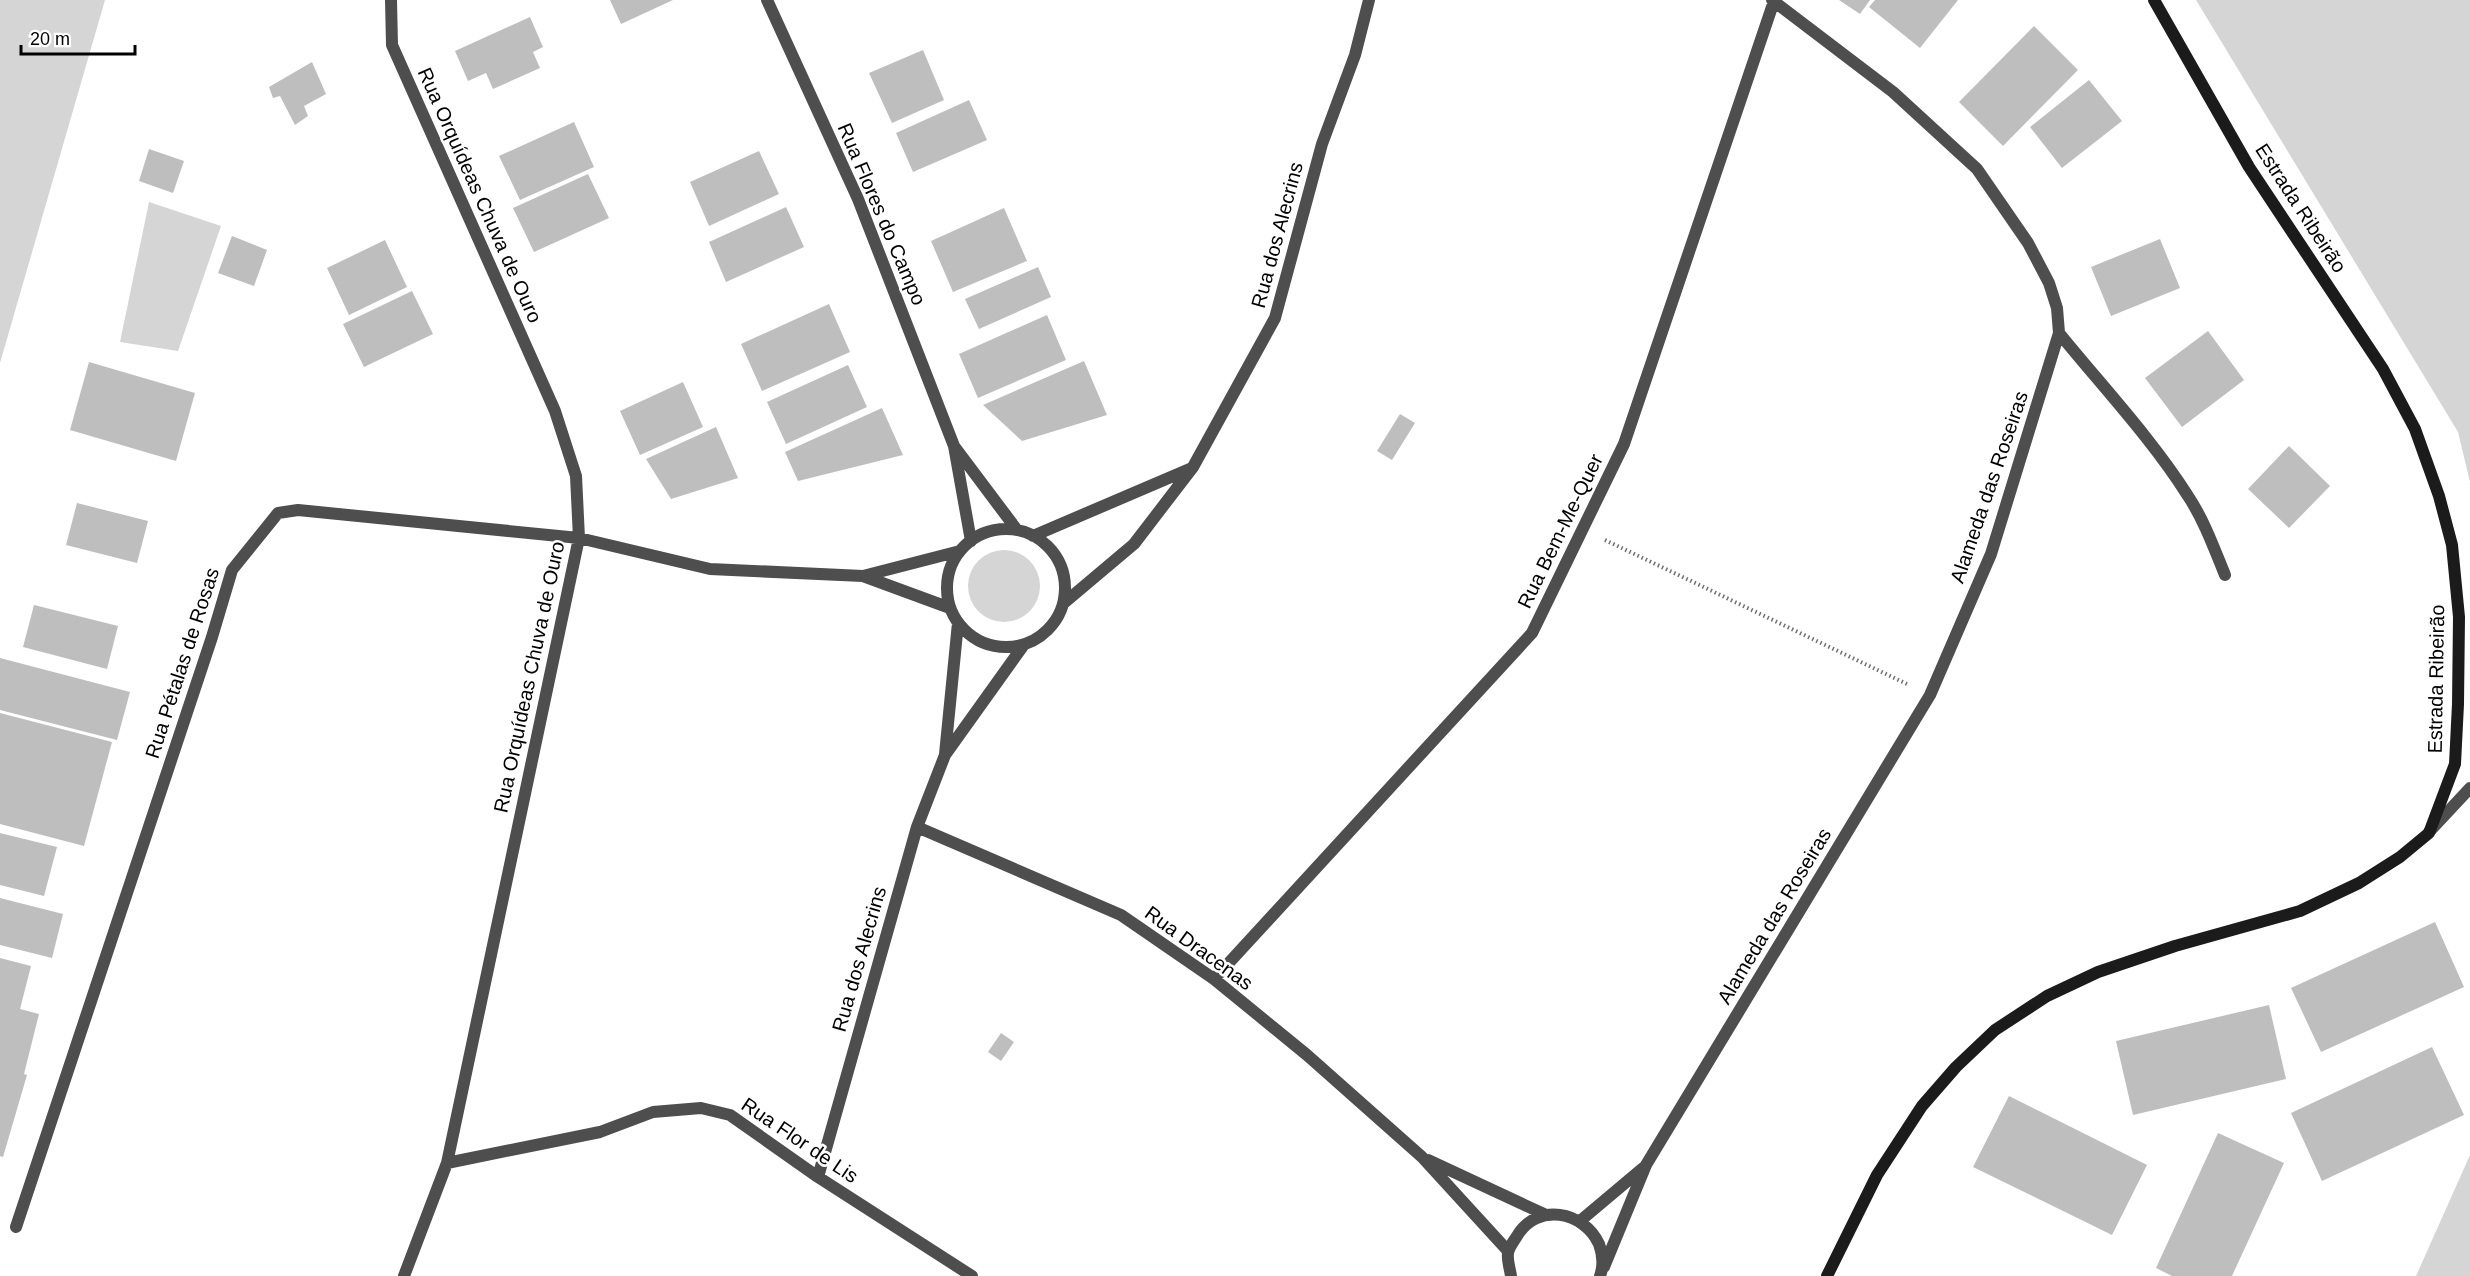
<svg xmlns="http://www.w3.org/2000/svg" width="2470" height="1276" font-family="Helvetica,sans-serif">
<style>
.green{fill:#d5d5d5}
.building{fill:#bebebe}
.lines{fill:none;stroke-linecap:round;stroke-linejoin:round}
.path{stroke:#707070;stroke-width:4;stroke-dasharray:1.5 3;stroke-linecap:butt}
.street{stroke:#4e4e4e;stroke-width:12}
.secondary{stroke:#1b1b1b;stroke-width:12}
.labels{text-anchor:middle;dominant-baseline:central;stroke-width:5;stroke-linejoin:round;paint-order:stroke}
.street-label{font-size:20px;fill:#000;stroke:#fff}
</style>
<rect width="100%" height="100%" fill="#fff"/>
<!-- green -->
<path class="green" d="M0 0H105L0 363Z
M2196 0H2470V482L2458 432Z
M149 202 221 226 178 351 120 342Z
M968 586a36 36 0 1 1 72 0a36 36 0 1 1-72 0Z
M2470 1155V1276H2416Z"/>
<!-- building -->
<path class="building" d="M610 0H673L621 24Z
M1839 0H1870L1860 14Z
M1875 0H1958L1920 48 1869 7Z
M530 17 543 47 533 52 540 68 493 89 486 73 468 81 455 51Z
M2034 26 2078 70 2003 146 1959 102Z
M923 50 944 100 892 123 869 73Z
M312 62 326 94 304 106 308 116 295 125 280 96 273 98 269 87Z
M2089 80 2122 121 2062 168 2030 127Z
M969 100 987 140 913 172 896 133Z
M574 122 594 167 520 200 499 156Z
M149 149 184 161 173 193 139 181Z
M759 151 779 194 709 226 690 182Z
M588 174 609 218 534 252 513 208Z
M786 207 804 247 726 282 709 242Z
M1004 208 1027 261 953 292 931 241Z
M232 236 267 250 254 286 218 273Z
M2160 239 2180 288 2111 316 2091 267Z
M385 240 407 287 349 315 327 268Z
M1038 267 1051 297 979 329 965 299Z
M412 291 433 334 364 367 343 324Z
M829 304 850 352 762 391 741 344Z
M1047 315 1066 360 978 398 959 354Z
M2208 331 2244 380 2182 427 2145 378Z
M1084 361 1107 415 1022 441 983 405Z
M89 362 195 393 176 461 70 430Z
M848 365 867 407 786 444 767 402Z
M683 382 703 427 640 455 620 411Z
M882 408 903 455 798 481 785 452Z
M1400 414 1415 423 1392 460 1377 451Z
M716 427 738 478 671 499 646 459Z
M2289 446 2330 486 2289 528 2248 489Z
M77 503 148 521 137 563 66 545Z
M34 605 118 626 107 669 23 647Z
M0 658 130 692 117 740 0 710Z
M0 713 112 742 84 846 0 824Z
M0 833 57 847 44 896 0 885Z
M0 898 63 914 52 958 0 945Z
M2435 922 2464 987 2321 1052 2291 988Z
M0 958 31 966 20 1009 39 1014 24 1074 27 1075 3 1157 0 1156Z
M2269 1005 2286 1079 2133 1115 2116 1041Z
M1001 1033 1014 1042 1001 1061 988 1052Z
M2432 1047 2464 1115 2322 1181 2291 1113Z
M2009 1096 2147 1165 2112 1235 1973 1167Z
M2218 1133 2284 1163 2232 1276H2172L2156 1268Z"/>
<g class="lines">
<!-- path -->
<path class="path" d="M1605 540 1907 684"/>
<!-- street -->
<path class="street" d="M391 0 392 45 555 411 576 476 579 538 447 1163 404 1276
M767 0 858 199 954 446
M2059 333C2102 386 2152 439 2188 496 2204 520 2214 548 2225 575
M947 588a59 59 0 1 1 118 0a59 59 0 1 1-118 0Z
M1033 536 1192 468
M971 541 954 446 1017 530
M863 576 950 608
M1064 603 1134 544 1193 467 1275 318 1322 144 1355 55 1369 0
M945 754 958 623
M917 827 1121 915 1214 979 1307 1055 1422 1157 1508 1251
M2429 832 2470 788
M1214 979 1532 633 1624 444 1774 1
M1428 1160 1546 1215
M447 1163 600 1132 653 1112 701 1108 730 1115 818 1177 972 1276
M818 1177 917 827 945 755 1023 646
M1580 1221 1643 1168
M16 1227 212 637 232 570 278 513 298 510 579 538 710 569 863 576 960 551
M1604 1267 1646 1165 1930 695 1991 554 2059 333 2057 308 2049 283 2028 243 1977 169 1893 92 1772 0
M1511 1276C1510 1269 1507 1260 1508 1253 1509 1247 1514 1241 1517 1236 1537 1202 1584 1211 1599 1244 1603 1255 1604 1265 1600 1276"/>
<!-- secondary -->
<path class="secondary" d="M1827 1276 1877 1175 1922 1106 1956 1067 1995 1030 2047 996 2098 972 2175 946 2300 911 2359 883 2400 857 2429 833 2455 764 2458 704 2459 617 2452 545 2439 496 2415 429 2383 369 2249 167 2154 0"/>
</g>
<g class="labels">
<!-- street labels -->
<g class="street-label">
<text transform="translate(480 195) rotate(66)">Rua Orquídeas Chuva de Ouro</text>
<text transform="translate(2301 208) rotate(57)">Estrada Ribeirão</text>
<text transform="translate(882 214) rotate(67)">Rua Flores do Campo</text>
<text transform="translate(1277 235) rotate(-75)">Rua dos Alecrins</text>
<text transform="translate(1989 487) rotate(-71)">Alameda das Roseiras</text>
<text transform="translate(1560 531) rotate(-64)">Rua Bem-Me-Quer</text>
<text transform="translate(182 663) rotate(-72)">Rua Pétalas de Rosas</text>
<text transform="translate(529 677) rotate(-78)">Rua Orquídeas Chuva de Ouro</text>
<text transform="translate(2436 679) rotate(-89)">Estrada Ribeirão</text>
<text transform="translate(1774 916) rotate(-59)">Alameda das Roseiras</text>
<text transform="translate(1199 948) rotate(36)">Rua Dracenas</text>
<text transform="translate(859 959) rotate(-74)">Rua dos Alecrins</text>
<text transform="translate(800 1140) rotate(34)">Rua Flor de Lis</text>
</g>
</g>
<!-- scale -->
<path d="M21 45v9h114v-9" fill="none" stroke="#000000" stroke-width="3"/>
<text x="30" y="45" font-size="18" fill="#000000" stroke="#ffffff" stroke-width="4.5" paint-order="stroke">20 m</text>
</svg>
